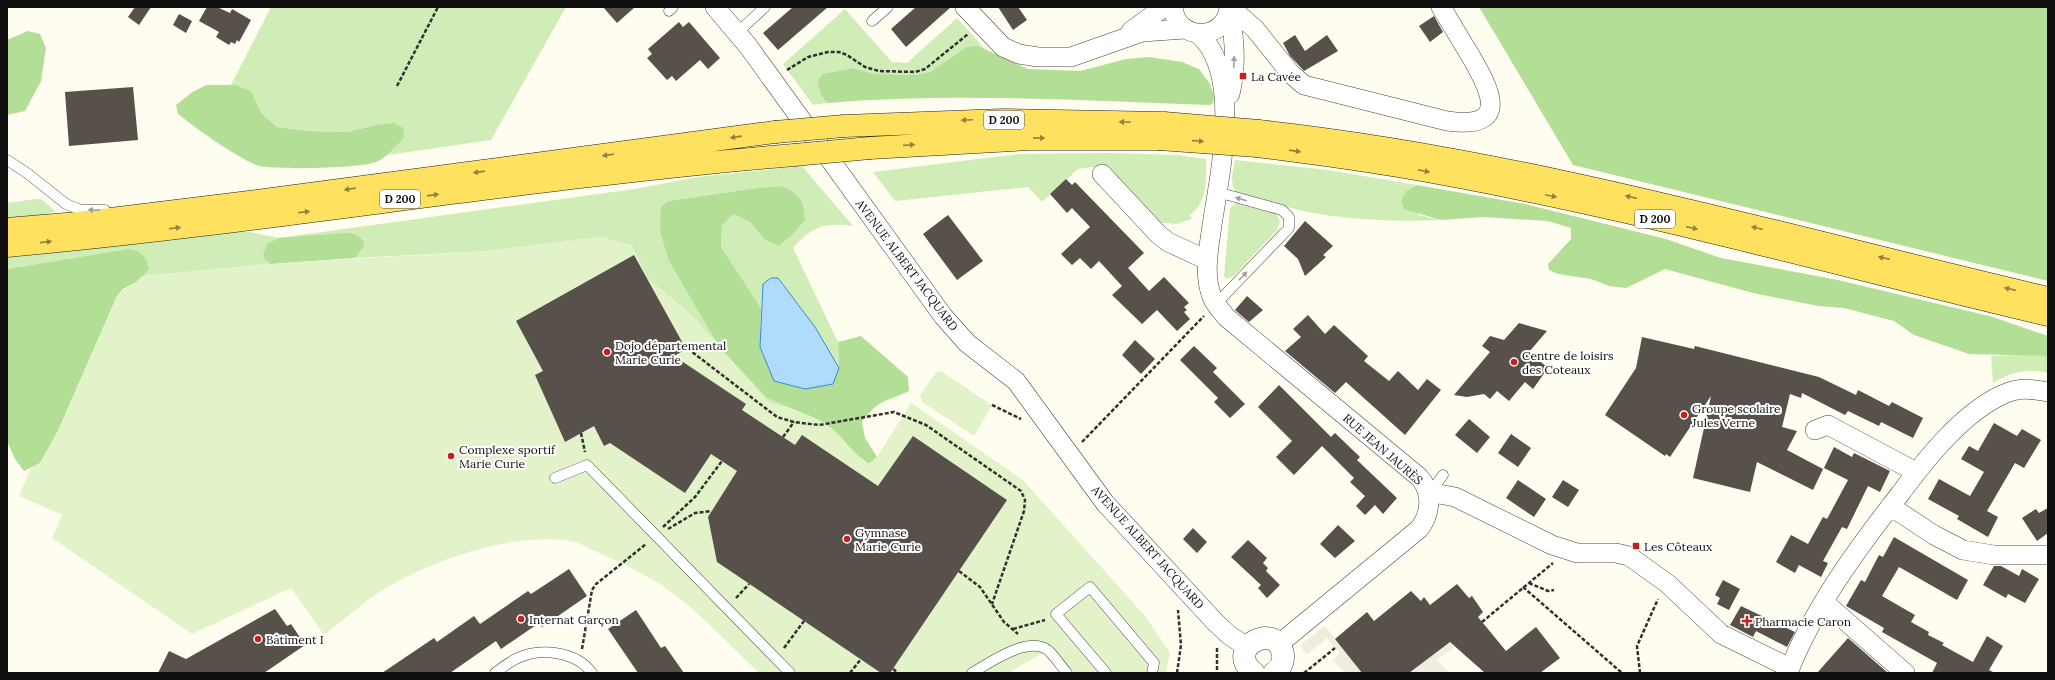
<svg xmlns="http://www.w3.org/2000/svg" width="2055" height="680" font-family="Lora,serif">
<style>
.green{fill:#d0edb7}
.forest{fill:#b2df95}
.pitch{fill:#e2f3c9}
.plaza{fill:#f0edde}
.water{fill:#b1dbfa;stroke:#338cd7}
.building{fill:#58504a}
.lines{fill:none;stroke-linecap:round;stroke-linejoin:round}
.service-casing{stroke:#424242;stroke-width:11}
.minor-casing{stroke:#424242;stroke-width:20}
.tertiary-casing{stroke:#424242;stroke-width:23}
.primary-casing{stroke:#202020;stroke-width:23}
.path{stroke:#313131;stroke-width:2.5;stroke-dasharray:4 2;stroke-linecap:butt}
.service{stroke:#fff;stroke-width:10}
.minor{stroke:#fff;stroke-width:19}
.tertiary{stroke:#fff;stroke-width:22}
.primary{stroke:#ffe160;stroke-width:22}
.primary-bridge-casing{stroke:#202020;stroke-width:23;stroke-linecap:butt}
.primary-bridge{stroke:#ffe160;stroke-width:22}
.oneway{fill:#9f9f9f}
.oneway2{fill:#93823c}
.poi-dot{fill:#c91e1c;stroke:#fff;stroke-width:1.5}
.labels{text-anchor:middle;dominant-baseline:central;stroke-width:4;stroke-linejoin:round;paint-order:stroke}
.shield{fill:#fff;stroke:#575757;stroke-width:1}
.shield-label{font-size:11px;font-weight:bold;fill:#0f0f0f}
.poi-label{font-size:12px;fill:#0f0f0f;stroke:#fff;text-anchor:start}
.street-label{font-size:12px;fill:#0f0f0f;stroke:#fff}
</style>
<rect width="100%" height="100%" fill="#fffdf0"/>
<!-- green -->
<path class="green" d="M271 7H566L491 140 388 155 404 138 376 125 347 132 308 131 277 127 262 114 251 91 236 85H231Z
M845 9 892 62 907 63 957 18 985 49 978 46 956 55 930 72 916 75 875 74 852 68 822 74V98L827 103 813 105 783 64Z
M1107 153 1178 155 1206 159C1206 180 1208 202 1190 215L1192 219 1176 224 1157 222 1106 170 1092 167 1078 169 1042 202 1028 187 895 201 873 172 1019 154Z
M1235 160 1328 170 1417 185 1406 191 1419 215 1441 220C1404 222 1362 220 1325 215 1295 211 1265 200 1236 192 1229 182 1233 171 1235 160Z
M802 166 853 226C825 222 812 226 793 248L838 342 839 368 815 327 778 278 763 284 761 308 721 247 722 226 733 214 750 222 765 240 779 246 790 237 782 186 757 188 668 201 661 207 709 327 720 348 767 398 790 408 770 404 766 400 690 314 647 278 632 246 602 237 488 251 355 258 363 248 266 261 271 264 142 276 149 269 127 249 7 269V257L222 232H250L279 238 634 189 698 177Z
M36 199H41L55 211 40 217 7 220V203Z
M1236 203 1276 214 1280 221 1277 230 1234 276 1226 279 1224 276 1230 208Z
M2028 355 2048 356V373C2028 368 2011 372 1993 383L1991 356Z"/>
<!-- forest -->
<path class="forest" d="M1479 7H2048V281L1573 165Z
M28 31 40 34 46 48 41 81 25 111 7 115V40Z
M978 46 1028 69 1080 71 1126 59 1149 57 1182 62 1199 69 1210 84 1214 96 1213 103 1210 105C1082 101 954 92 827 103 821 97 819 89 818 81L822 74 852 68 875 74 916 75 930 72 967 47Z
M206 85H236L251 91 262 114 277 127 308 131 347 132 376 125 394 123 403 128 404 138C395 147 386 159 373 163 355 168 279 170 260 166 241 161 194 127 178 114L176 105 191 93Z
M1417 185 1525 204 1666 239 1721 258 1838 280 1993 317 2048 336V356L1969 354 1914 335 1894 321 1844 308 1818 306 1753 293 1665 269 1626 288 1609 286 1591 279 1558 274 1549 270 1548 264 1571 239V228L1548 221 1483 217 1441 220 1404 209 1401 201 1406 191Z
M782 186C800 195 804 200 805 220L790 237 779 246 765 240 750 222 733 214 722 226 721 247 761 308 760 347 839 368 838 342 861 336 908 377 909 391C884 403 880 398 862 422L865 438 877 457 869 464 855 454 825 423 767 398 720 348 669 261 660 231 661 207 668 201 757 188Z
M346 233C355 233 358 235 364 242L363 248 355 258 271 264 266 261 263 255 267 244 279 238Z
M127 249C141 250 146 256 149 269L138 281 123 289 117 296 58 431 40 463 24 471 15 459 7 441V269Z"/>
<!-- pitch -->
<path class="pitch" d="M602 237 632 246 647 278 690 314 770 404C785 407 813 415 826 424 842 435 851 452 869 464L877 457 911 403 1023 480 1146 617 1170 653 1166 673H1067L1048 650 1008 673H759C727 643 696 608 660 584 642 573 622 563 603 555 593 550 581 543 570 541 516 532 439 558 393 584 368 598 347 617 324 635L291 588 192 634 52 538 62 515 19 496 31 468 40 463 58 431 117 296C124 287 135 285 142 276L296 262 488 251Z
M941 371 992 405 974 436 922 402 920 395 936 372Z"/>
<!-- plaza -->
<path class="plaza" d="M1325 626 1362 673H1346L1333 661 1339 653 1327 638 1307 655 1301 648 1303 643Z
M1450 642 1455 647 1436 660 1451 673H1409Z"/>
<!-- water -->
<path class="water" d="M771 278H778L815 327 839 368 833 384 805 389 774 381 760 347 763 284Z"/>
<!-- building -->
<path class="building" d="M135 7H151L139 25 128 17Z
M207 7H217L230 13 232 9 251 20 239 42 237 40 235 44 231 42 229 45 216 37 219 32 199 21Z
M603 7H635L617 23Z
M793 7H828L778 50 763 33Z
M916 7H951L906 47 891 29Z
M998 7H1018L1027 20 1013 30Z
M179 14 192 21 186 33 173 25Z
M1434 16 1443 32 1430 42 1419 26Z
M679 22 683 27 689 22 720 58 708 69 700 60 676 81 672 76 667 80 647 58 652 54 648 49Z
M1295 35 1305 51 1327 35 1338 51 1304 71 1290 56 1283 43Z
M133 87 138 140 69 146 65 92Z
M1066 179 1072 185 1075 182 1144 253 1128 268 1149 291 1164 277 1189 303 1184 307 1187 310 1184 312 1190 319 1177 331 1157 310 1142 324 1112 295 1122 286 1099 261 1091 269 1080 258 1072 265 1061 254 1090 227 1072 208 1067 213 1050 194Z
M948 215 983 261 957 280 923 234Z
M1305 221 1333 246 1323 255 1326 257 1305 276 1298 259 1284 246Z
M634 255 686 349 674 356 746 404 742 410 795 445 802 435 878 486 913 436 1007 500 890 673H881L717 562 708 517 737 471 711 454 685 493 610 443 604 446 594 426 565 442 535 375 543 371 516 321Z
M1247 296 1263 310 1249 322 1235 310Z
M1308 315 1325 334 1334 325 1368 356 1364 361 1389 381 1398 371 1418 390 1427 379 1441 390 1405 435 1346 382 1335 393 1285 351 1301 337 1293 329Z
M1519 323 1547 331 1529 352 1548 368 1533 389 1525 382 1509 401 1497 391 1490 399 1484 394 1467 397 1454 395 1490 352 1482 346 1490 336 1504 340Z
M1642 337 1694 349 1695 346 1819 377 1856 395 1858 390 1889 406 1892 402 1923 418 1913 438 1881 422 1879 426 1848 411 1845 415 1802 393 1801 398 1790 394 1782 427 1797 431 1787 450 1823 469 1813 490 1757 462 1750 492 1693 478 1711 396 1670 457 1666 454 1665 456 1605 415 1636 368Z
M1135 340 1155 359 1141 374 1122 355Z
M1194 346 1217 368 1213 372 1245 404 1230 418 1214 402 1218 398 1180 360Z
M1279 385 1331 437 1335 433 1360 457 1357 460 1397 498 1383 514 1375 505 1365 515 1356 506 1365 496 1350 482 1354 478 1322 446 1294 475 1276 457 1292 441 1258 407Z
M1469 419 1490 437 1477 453 1455 435Z
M1994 423 2017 436 2022 429 2041 440 2024 468 2015 463 1987 511 1998 517 1988 537 1957 519 1959 516 1928 499 1939 479 1970 496 1984 472 1961 459 1969 446 1978 451Z
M1511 434 1531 448 1518 467 1498 453Z
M1834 447 1852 457 1854 453 1890 471 1880 492 1868 486 1847 529 1842 527 1823 561 1828 563 1821 577 1799 565 1795 573 1776 562 1791 535 1808 544 1823 517 1827 519 1848 480 1824 468Z
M1518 480 1546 499 1534 517 1506 498Z
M1563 480 1579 490 1568 507 1552 497Z
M2048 508V533L2037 541 2022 518 2036 509 2039 513Z
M1338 525 1355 541 1335 558 1320 544Z
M1193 528 1207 542 1197 553 1183 539Z
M1894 537 1968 580 1957 600 1899 567 1882 596 1915 615 1911 622 1929 632 1928 635 1944 643 1942 645 1973 662 1987 636 2003 646 1989 670 1995 673H1932L1937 663 1882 632 1884 628 1846 606 1861 580 1865 582 1879 555 1883 557Z
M1248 540 1267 558 1263 563 1268 568 1266 571 1280 585 1267 598 1258 588 1261 585 1231 557Z
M1994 566H2001L2019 576 2022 569 2039 579 2025 603 2008 594 2006 598 1983 585Z
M569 569 587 596 542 627 539 623 501 649 496 641 450 673H382L434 638 437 642 474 616 480 624 528 591 531 594Z
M1723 580 1740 589 1729 610 1717 604 1720 598 1715 595Z
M1457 584 1469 598 1472 596 1483 612 1478 617 1506 651 1536 627 1560 658 1540 673H1485L1450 642 1409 673H1362L1335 639 1367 612 1374 621 1411 591 1421 601 1424 597 1430 605Z
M1741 606 1795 632 1787 647 1756 631 1753 637 1730 625Z
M275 609 287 626 291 624 305 645 264 673H158L169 651 186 659Z
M636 610 661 648 665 646 684 673H638L608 629Z
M1848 638 1888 673H1817Z"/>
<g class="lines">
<defs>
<path id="service" d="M669 11 673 7
M872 21 888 7
M737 33 765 7
M7 160 27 173 66 204 81 210H105
M1216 304 1289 228V217L1282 210 1217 192
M555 478 587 465 790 673
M1429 494 1443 475
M495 673C502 668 510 661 518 658 541 647 577 652 592 673
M972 673C989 663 1030 634 1049 651 1055 657 1061 666 1067 673
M1106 673 1056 614 1090 587 1154 663 1152 673"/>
<path id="minor" d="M715 7 748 46 943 316 967 343 1016 381 1105 503 1216 623 1229 635 1247 647
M965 7 1003 47 1019 54 1038 57H1071L1142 32 1185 29
M1173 7C1176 42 1226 42 1229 7
M1230 7 1255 29 1291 74 1304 85 1447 121C1512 130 1490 89 1470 55 1460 39 1451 23 1441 7
M1229 10C1235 38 1237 66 1230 94
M1131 31 1164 7
M1197 33C1243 70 1220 173 1212 225 1209 248 1203 274 1212 297 1215 305 1221 310 1226 317L1419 477C1433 492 1431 514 1419 529L1279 644
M1102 174 1158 234 1168 242 1207 260
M1815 430 1828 425 1916 472
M1428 495 1439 494 1455 497 1552 545 1577 553H1616L1629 556 1668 584 1721 634 1790 668
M1890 506 1934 535 1963 550 1994 555H2048
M1824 602 1905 673
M1788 673C1814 607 1857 549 1900 494 1926 459 1963 412 2004 394 2019 387 2032 389 2048 392"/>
<path id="tertiary" d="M1254 673C1222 648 1278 619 1283 655 1284 662 1280 669 1274 673"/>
<path id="primary" d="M844 126 1003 120 1164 123
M1259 131C1527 160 1787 237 2048 298
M1257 146C1304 152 1351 158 1398 166 1617 203 1832 264 2048 315
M870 148 1029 139H1159
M7 229 78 223 272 199 775 132
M7 246C270 222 531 177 794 155"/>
</defs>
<!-- service casing -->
<use href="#service" class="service-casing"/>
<!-- minor casing -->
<use href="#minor" class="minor-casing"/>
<!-- tertiary casing -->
<use href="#tertiary" class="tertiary-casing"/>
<!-- primary casing -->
<use href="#primary" class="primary-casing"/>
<!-- path -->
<path class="path" d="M787 70 808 57 828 52H839L847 55 865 67 879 71 915 72 925 69 968 34
M397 86 438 7
M683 345 777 417 794 422 819 425 894 412 926 425 1021 491 1025 500 1024 511 992 604
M992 405 1021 419
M581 433 585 452
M783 437 794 422
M1082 442 1204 316
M663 527 695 497 722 461
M668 529 695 513 711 511
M959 571 980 587 1004 622 1018 634
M1529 583 1548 591 1554 590
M1523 587 1622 673
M736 598 749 584
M1482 622 1553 563
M1013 629 1045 620
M784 648 804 621
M1217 648V673
M582 649 592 590 596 584 646 544
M893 669 898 673
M850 673 861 659
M1177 673 1181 645 1178 610
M1304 673 1335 648
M1640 673 1637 646 1658 599"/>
<!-- service -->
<use href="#service" class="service"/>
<!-- minor -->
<use href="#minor" class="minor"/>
<!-- tertiary -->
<use href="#tertiary" class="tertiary"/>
<!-- primary -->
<use href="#primary" class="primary"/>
<defs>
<path id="primary-bridge" d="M1164 123 1259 131
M775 132 844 126
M1159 139 1257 146
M794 155 870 148"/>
</defs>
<!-- primary-bridge casing -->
<use href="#primary-bridge" class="primary-bridge-casing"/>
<!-- primary-bridge -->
<use href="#primary-bridge" class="primary-bridge"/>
</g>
<!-- one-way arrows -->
<defs><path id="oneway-solid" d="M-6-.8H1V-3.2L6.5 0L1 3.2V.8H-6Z"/></defs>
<g class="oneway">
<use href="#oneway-solid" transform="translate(1234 62) rotate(-87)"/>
<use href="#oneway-solid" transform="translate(1241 199) rotate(-164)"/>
<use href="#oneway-solid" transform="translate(94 210) rotate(-178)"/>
<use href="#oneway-solid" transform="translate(1243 276) rotate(-46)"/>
</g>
<g class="oneway2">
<use href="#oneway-solid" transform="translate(967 120) rotate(178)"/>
<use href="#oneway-solid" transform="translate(1125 122) rotate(-178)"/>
<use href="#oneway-solid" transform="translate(736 137) rotate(172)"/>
<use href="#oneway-solid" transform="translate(1039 138) rotate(-1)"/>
<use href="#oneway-solid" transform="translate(1198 141) rotate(4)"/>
<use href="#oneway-solid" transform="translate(909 145) rotate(-4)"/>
<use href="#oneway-solid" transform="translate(1295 151) rotate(8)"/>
<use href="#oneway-solid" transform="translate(608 155) rotate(172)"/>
<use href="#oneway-solid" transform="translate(1424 171) rotate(11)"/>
<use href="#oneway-solid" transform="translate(479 172) rotate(172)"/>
<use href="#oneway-solid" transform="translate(350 189) rotate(172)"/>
<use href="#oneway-solid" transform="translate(433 195) rotate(-8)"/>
<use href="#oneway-solid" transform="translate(1551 196) rotate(12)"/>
<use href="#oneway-solid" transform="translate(1631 197) rotate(-167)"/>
<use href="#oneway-solid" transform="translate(304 212) rotate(-7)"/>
<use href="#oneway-solid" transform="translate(175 228) rotate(-7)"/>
<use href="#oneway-solid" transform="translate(1692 228) rotate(13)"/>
<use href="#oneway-solid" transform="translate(1757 228) rotate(-166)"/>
<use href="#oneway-solid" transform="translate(46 242) rotate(-6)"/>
<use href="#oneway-solid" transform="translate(1884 258) rotate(-167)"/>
<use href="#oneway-solid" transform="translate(2010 289) rotate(-167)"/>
</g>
<!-- markers -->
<g class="poi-dot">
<rect x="1239" y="72" width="8" height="8" rx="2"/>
<circle cx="607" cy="352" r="4"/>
<circle cx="1514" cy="362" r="4"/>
<circle cx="1684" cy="415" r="4"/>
<circle cx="451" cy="456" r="4"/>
<circle cx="847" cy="539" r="4"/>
<rect x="1632" y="542" width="8" height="8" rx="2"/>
<circle cx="521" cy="619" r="4"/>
<path d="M1745 615h4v4h4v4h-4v4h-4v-4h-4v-4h4z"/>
<circle cx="258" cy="639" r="4"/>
</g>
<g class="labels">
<!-- shield labels -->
<g class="shield">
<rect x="984" y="111" width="40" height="18" rx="3"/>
<rect x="380" y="190" width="40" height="18" rx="3"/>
<rect x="1635" y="210" width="40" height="18" rx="3"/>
</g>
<g class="shield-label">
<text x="1004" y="120">D 200</text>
<text x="400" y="199">D 200</text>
<text x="1655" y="219">D 200</text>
</g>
<!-- poi labels -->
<g class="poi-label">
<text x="1251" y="76">La Cavée</text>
<text x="615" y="345">Dojo départemental<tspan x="615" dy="14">Marie Curie</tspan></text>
<text x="1522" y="355">Centre de loisirs<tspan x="1522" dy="14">des Coteaux</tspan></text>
<text x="1692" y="408">Groupe scolaire<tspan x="1692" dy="14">Jules Verne</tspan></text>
<text x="459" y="449">Complexe sportif<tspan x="459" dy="14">Marie Curie</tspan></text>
<text x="855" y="532">Gymnase<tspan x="855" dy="14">Marie Curie</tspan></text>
<text x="1644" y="546">Les Côteaux</text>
<text x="529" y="619">Internat Garçon</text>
<text x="1755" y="621">Pharmacie Caron</text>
<text x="266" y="639">Bâtiment I</text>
</g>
<!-- street labels -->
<g class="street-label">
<text transform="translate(907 265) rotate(53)">AVENUE ALBERT JACQUARD</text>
<text transform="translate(1383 449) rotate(41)">RUE JEAN JAURÈS</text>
<text transform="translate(1148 547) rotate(48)">AVENUE ALBERT JACQUARD</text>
</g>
</g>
<!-- border -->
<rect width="2055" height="680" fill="none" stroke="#0f0f0f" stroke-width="16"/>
</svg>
